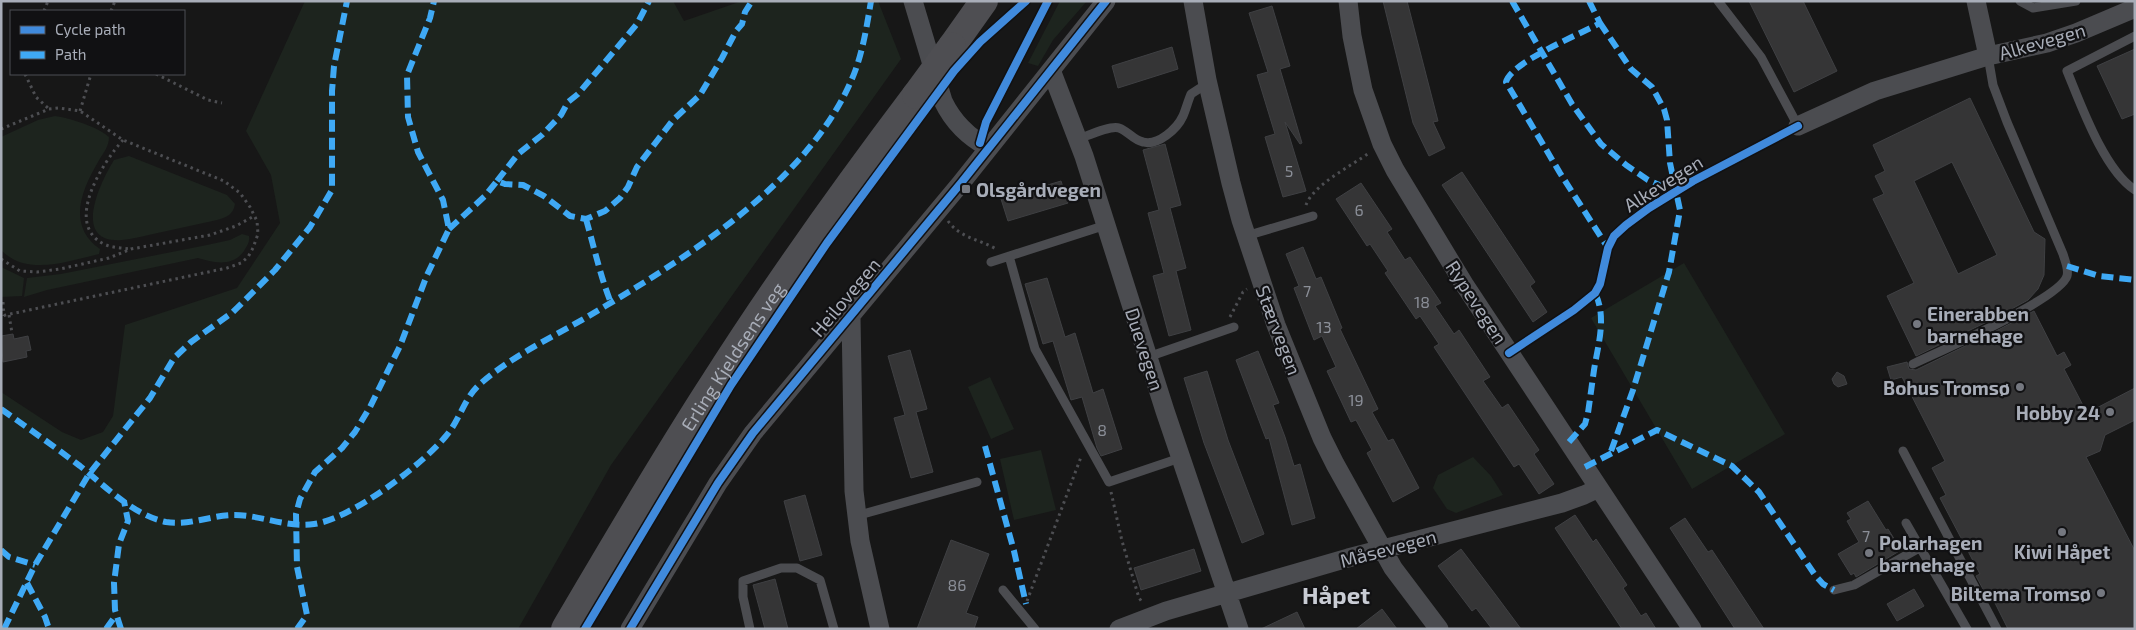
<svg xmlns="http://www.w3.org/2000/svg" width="2136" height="630" font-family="'Exo 2',sans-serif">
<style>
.green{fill:#1d241e}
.building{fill:#353536;stroke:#3f4043;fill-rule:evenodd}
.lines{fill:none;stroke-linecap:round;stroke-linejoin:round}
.path{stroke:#4d4e52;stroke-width:3;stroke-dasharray:2.5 4;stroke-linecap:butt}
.service{stroke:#4b4c50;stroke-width:9}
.minor{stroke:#4b4c50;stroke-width:19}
.trunk{stroke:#4e4e52;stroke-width:28}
.trunk-bridge{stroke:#4e4e52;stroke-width:28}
.quiet{stroke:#3fa9f5;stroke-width:6;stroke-dasharray:12 6;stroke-linecap:butt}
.cycleway-casing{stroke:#111113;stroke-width:11}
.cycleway{stroke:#408adc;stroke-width:8}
.poi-dot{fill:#757880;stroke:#111113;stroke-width:2}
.labels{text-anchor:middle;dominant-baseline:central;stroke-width:4.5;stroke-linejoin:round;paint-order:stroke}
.number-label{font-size:16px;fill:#8b8f98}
.street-label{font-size:19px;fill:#a8adb8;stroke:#111113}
.poi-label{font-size:19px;font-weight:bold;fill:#a8adb8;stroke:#111113;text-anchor:start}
.district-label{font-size:24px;font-weight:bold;fill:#c9ccd4;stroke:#111113}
</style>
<rect width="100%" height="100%" fill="#171717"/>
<!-- green -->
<path class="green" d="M305 1H673L684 21 742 1H878L901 59 611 465 518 629H1V392L62 432 81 440 103 432 113 416 125 325 237 288 280 223 271 175 246 131Z
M1060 1H1087L1053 40 1038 66 1028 63Z
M55 116C70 118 98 127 109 137 109 147 103 153 98 162 81 191 67 226 100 249L99 254C68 261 27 277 1 250V137L38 120Z
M129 156 227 195 235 204C233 215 227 217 217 220 196 225 174 229 153 234 143 236 132 239 122 240 70 244 101 181 114 160Z
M242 234 249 236C250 242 247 246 244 251 232 268 212 262 198 258L47 290 24 297 27 278 61 274 207 245 230 240Z
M1684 263 1785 434 1692 489 1591 318Z
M1 267 24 278 22 296 1 297Z
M990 377 1014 429 991 439 968 387Z
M1041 450 1056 510 1014 520 1000 459Z
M1473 457 1491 476 1503 495 1456 513 1447 509 1433 488 1438 475Z"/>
<!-- building -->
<path class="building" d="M1383 1H1407L1438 121 1433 122 1445 148 1429 156 1413 123Z
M1749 1H1803L1837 71 1794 92Z
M1272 6 1290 66 1280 69 1302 143 1300 144 1285 122 1306 191 1283 197 1265 137 1275 134 1257 75 1268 72 1249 13Z
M1172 47 1178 69 1118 88 1112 66Z
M2135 49V114L2122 119 2097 66Z
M1970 98 2034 232 2045 239 2044 275 2038 289 2028 300 1995 318 1916 356 1887 296 1914 283 1873 199 1884 194 1875 176 1885 171 1873 145ZM1952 162 1997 255 1958 274 1914 181Z
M1165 144 1181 205 1170 208 1186 268 1176 271 1191 330 1169 336 1153 276 1164 273 1148 213 1159 210 1143 150Z
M1462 172 1535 282 1530 286 1547 312 1533 322 1442 185Z
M1061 181 1068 203 1008 221 1001 199Z
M1361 183 1392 229 1387 232 1405 260 1410 257 1441 303 1435 306 1454 334 1459 330 1490 377 1483 381 1502 408 1508 404 1539 450 1534 454 1554 484 1539 494 1519 464 1514 467 1434 347 1439 344 1420 316 1416 319 1385 273 1388 271 1370 244 1367 246 1336 199Z
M1303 247 1316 279 1321 277 1342 328 1340 329 1378 409 1372 412 1388 441 1393 439 1419 488 1393 502 1367 453 1372 450 1356 420 1351 422 1327 371 1336 367 1322 336 1314 340 1294 288 1299 286 1286 254Z
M1047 278 1065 337 1075 333 1093 393 1103 389 1122 449 1101 456 1097 448 1082 397 1071 400 1053 341 1043 344 1025 284Z
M2034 311 2057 356 2064 352 2071 365 2064 369 2087 413 2135 388V420L2105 435 2100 451 2086 457 2135 551V629H2008L1988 589 1984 591 1976 576 1980 574 1940 498 1946 495 1932 468 1945 461 1902 377 1891 380 1887 367 1907 362 1909 369 1916 370 2000 329Z
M13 334 14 339 28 336 31 350 26 351 27 357 3 362 1 336Z
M910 350 927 409 916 412 933 472 911 478 894 418 905 415 888 356Z
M1258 351 1279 403 1273 405 1285 437 1294 466 1300 464 1315 518 1292 525 1269 438 1266 439 1236 360Z
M1207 371 1228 440 1264 534 1242 543 1204 443 1184 378Z
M1837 372 1844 376 1847 384 1838 387 1834 384 1832 379Z
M805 495 822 555 800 561 784 501Z
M1868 501 1886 530 1888 529 1901 550 1856 577 1854 573 1851 575 1838 554 1859 542 1847 521 1851 519 1847 513Z
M1575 515 1593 542 1596 539 1627 585 1623 588 1641 616 1646 613 1656 629H1622L1555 528Z
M1685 518 1708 552 1712 550 1764 629H1735L1670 528Z
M951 540 989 554 966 613 978 617 974 629H917Z
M1194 549 1201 571 1141 590 1134 568Z
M1461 549 1495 594 1521 629H1492L1476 608 1472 611 1438 566Z
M775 579 788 629H765L753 585Z
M1914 589 1924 606 1897 621 1887 604Z
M1382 609 1397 629H1356Z
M1297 612 1305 629H1261Z"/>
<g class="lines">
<!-- path -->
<path class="path" d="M44 11 48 1
M111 11 115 1
M25 74 36 97 49 109
M156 74 208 100 222 103
M80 111 91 74
M1 129 49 109 59 108 80 111 123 140 224 181 240 193 250 207 257 221 258 234 253 248 248 257 241 263 227 268 1 316
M123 140C103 162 63 224 104 244 112 248 122 248 131 249
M1306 205C1313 185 1351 166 1369 153
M948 221C960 238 979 239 996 249
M1 259 20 271 37 272 60 269 109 258 131 249 210 235 236 226 254 216
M3 302 4 316
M9 315 12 333
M1230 317 1243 292 1247 289
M1111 492 1122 541 1139 598 1143 603
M1027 601 1081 457"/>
<!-- service -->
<path class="service" d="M1718 1 1761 57 1798 126
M2020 1 2033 8 2076 1
M2135 36 2067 71C2081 105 2104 170 2135 190
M1078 139C1087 136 1111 125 1119 128 1128 131 1133 140 1143 142 1158 146 1177 129 1183 116 1186 109 1188 101 1191 94L1208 83
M1246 236 1313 216
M1009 256 1035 349 1109 482 1180 458
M991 262 1106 225
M1148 357 1234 327
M1913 364C1940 351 2060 299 2067 276 2069 269 2065 261 2063 254L2007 122 1993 85 1988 56
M1903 451 1997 629
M856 516 977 482
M1906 523 1967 629
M1003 590 1035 629
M1834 590 1854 585 1919 548
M750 629 743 597V581L781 568H797L820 580 834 629"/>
<!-- minor -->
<path class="minor" d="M913 1 943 101C953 122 968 137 989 148
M1193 1 1207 80 1231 183 1241 220 1276 325 1322 438 1335 464 1393 568 1439 629
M1348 1 1352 36 1363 90 1382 144 1395 170 1464 284 1692 629
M1976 1 1988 56
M1051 70 1084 156 1165 411 1239 629
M1798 126 1875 91 1988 56 2047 43 2076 33 2135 8
M851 317 854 491 860 541 880 629
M630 629 718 483 753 433 961 183 1106 1
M1119 629 1166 611 1348 558 1562 503 1584 495 1599 488"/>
<!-- trunk -->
<g class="trunk">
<path d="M952 46 984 1"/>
<path id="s1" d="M565 629C614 546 662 463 714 383 777 284 845 189 916 95"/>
</g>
<!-- trunk-bridge -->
<path class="trunk-bridge" d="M916 95 952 46"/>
<!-- quiet -->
<path class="quiet" d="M1512 1 1572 104 1601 144 1626 165 1648 180 1676 192
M1589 1 1600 23C1581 34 1511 62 1506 82L1560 173 1608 248
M1600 23 1631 69 1652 87 1664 109 1667 120 1670 163 1680 210 1669 272 1633 390 1610 454
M497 181 518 154 542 135 561 115 568 102 578 94 637 24 649 1
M586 219C594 247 600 275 611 303
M449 229 485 196 497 181 505 184 523 185 544 196 570 216 586 219 605 211 620 198 628 187 637 167 673 120 700 95 722 58 736 31 742 24 745 12 752 1
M2067 266 2099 276 2135 280
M1 409C28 428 55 447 80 466 105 486 133 515 166 522 189 526 212 515 234 515 261 515 287 528 314 524 351 519 422 465 446 436 460 420 464 398 480 384 512 356 551 338 587 317 683 260 811 182 854 74 863 51 867 25 871 1
M1569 442 1585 424 1588 413C1590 399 1592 384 1594 370 1598 345 1607 317 1595 293
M985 446 1014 551 1026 604
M1585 467 1657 430 1732 466 1759 492 1815 575 1823 584 1834 590
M1 550 9 557 35 565
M27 583 45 617 49 629
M4 629 35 565 89 474 150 398 174 358 191 342 233 312 275 270 310 227 332 190V91L334 66 347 1
M106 629 116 615
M121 629 115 610 114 583 119 544 128 521 124 501
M297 629 307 615 297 567 296 514 300 499 315 472 342 448 355 432 370 407 400 346 427 275 449 229 443 200 418 152 408 117 407 75 430 18 434 1"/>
<defs>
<path id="cycleway" d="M980 143 986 122 1048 1
M1509 353 1574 310 1595 293 1600 284 1608 248 1614 236 1626 225 1649 208 1693 181 1798 126
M585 629 731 385 827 243 954 71 980 42 1026 1
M630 629 718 483 753 433 961 183 1106 1"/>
</defs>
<!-- cycleway casing -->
<use href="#cycleway" class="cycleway-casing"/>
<!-- cycleway -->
<use href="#cycleway" class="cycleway"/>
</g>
<!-- markers -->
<g class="poi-dot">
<rect x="961" y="184" width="10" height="10" rx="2.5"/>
<circle cx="1917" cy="324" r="5"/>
<circle cx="2020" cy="387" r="5"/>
<circle cx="2110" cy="412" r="5"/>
<circle cx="2062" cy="532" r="5"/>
<circle cx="1869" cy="553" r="5"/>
<circle cx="2101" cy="593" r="5"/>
</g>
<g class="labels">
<!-- number labels -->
<g class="number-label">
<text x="1289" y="170">5</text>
<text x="1359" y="209">6</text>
<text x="1307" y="290">7</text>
<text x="1422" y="301">18</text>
<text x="1324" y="326">13</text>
<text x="1356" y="399">19</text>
<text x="1102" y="429">8</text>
<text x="1866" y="535">7</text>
<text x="957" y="584">86</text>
</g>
<!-- street labels -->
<g class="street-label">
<text transform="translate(2042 41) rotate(-16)">Alkevegen</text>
<text transform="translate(1663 183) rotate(-32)">Alkevegen</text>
<text transform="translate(845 297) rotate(-50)">Heilovegen</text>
<text transform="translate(1477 302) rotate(57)">Rypevegen</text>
<text transform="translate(1279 330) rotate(69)">Stærvegen</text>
<text transform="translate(1145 349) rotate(72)">Duevegen</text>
<text stroke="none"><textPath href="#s1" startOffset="320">Erling Kjeldsens veg</textPath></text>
<text transform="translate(1388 548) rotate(-15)">Måsevegen</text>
</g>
<!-- poi labels -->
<g class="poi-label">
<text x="976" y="189">Olsgårdvegen</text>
<text x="1927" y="313">Einerabben<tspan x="1927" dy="22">barnehage</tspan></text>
<text x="2010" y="387" text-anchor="end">Bohus Tromsø</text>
<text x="2100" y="412" text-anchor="end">Hobby 24</text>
<text x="1879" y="542">Polarhagen<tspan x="1879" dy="22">barnehage</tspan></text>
<text x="2062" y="551" text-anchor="middle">Kiwi Håpet</text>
<text x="2091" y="593" text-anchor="end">Biltema Tromsø</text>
</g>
<!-- district labels -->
<g class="district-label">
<text x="1336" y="594">Håpet</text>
</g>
</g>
<!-- border -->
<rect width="2136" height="630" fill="none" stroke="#a8adb8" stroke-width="5"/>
<!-- legend -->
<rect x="10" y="10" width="175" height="65" fill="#111113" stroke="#4d4f55"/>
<rect x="20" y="26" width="25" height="8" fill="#408adc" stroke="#4d4f55"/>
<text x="55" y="35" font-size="15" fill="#a8adb8">Cycle path</text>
<rect x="20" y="51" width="25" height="8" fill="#3fa9f5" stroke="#4d4f55"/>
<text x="55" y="60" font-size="15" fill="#a8adb8">Path</text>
</svg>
